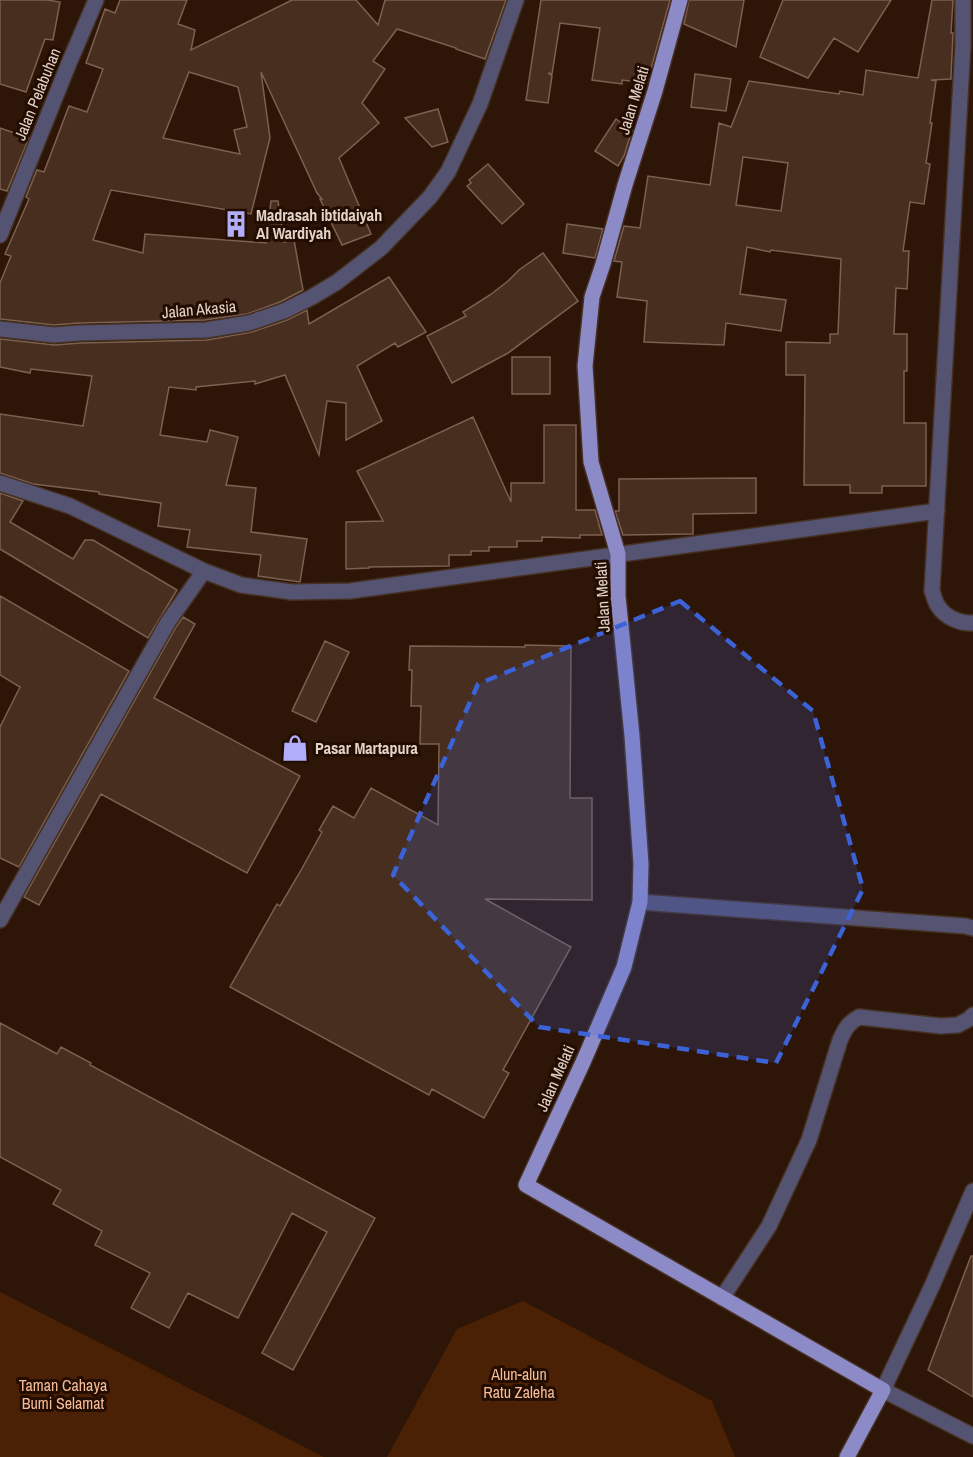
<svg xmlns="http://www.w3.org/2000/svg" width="973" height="1457" font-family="'Archivo Narrow',sans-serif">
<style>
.green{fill:#4a2104}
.building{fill:#472e1f;stroke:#7c6050;stroke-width:1.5;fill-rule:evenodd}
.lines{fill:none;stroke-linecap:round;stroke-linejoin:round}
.minor-casing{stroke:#463022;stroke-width:18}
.major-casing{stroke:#463022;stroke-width:18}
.minor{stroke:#545372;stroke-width:15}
.major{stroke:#8d8ac8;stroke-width:15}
.marked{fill:#3b62d6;fill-opacity:0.2;stroke:#3b62d6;stroke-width:4.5;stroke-dasharray:12 8;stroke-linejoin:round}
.labels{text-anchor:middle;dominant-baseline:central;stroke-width:6;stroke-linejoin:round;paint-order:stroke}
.street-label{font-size:16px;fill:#e3d3ca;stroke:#230d01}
.poi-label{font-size:16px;font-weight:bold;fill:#e3d3ca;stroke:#230d01;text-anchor:start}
.park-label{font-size:16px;fill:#f6bb98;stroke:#230d01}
</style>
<rect width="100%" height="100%" fill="#2d1607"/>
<!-- green -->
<path class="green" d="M0 1292 324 1457H0Z
M523 1301 712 1401 735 1457H387L457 1329Z"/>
<!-- building -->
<path class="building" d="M0 0H47L60 2 53 40 45 39 26 92 0 84Z
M120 0H187L178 24 195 30 191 50 292 0H356L378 25 385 0H506L485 59 456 49V48L397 29 373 61 385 69 362 103 379 123 339 158 371 234 342 245 320 199H322L317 193 261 72 270 138 251 214 111 190 93 240 143 253 145 234 266 243 271 201H278L284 242 294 240 303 290 280 302 247 314 205 320 79 323 54 325 0 319V283L11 256 5 254 29 199 26 197 37 170 44 172 69 106 87 112 103 69 86 63 105 9 115 13ZM189 72 238 87 247 127 234 130 240 154 163 138Z
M541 0H670L647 83 622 80V84L592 80 600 28 560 23 552 74 548 73 552 76 548 103 526 100Z
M689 0H744L736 47 684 24Z
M783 0H891L858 52 834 38 808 78 760 57Z
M932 0H953L951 33H953L951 76V79L931 80 936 81 930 123H932L926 163 930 164 924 204 910 202 903 251H909L907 289 896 288 894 334H907V371H904V423H926V486H882V493H850V485H804L805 375H786V342L830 343V334H838L841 259 771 250 770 252 747 247 740 294 786 300 781 331 726 323 724 345 644 342 647 301 617 297 622 262 614 261 624 226 640 228 648 176 710 185 719 123 731 127 749 81 839 94 840 91 863 95 866 70 918 78ZM743 157 788 163 781 211 736 205Z
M695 74 731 79 726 111 691 107Z
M438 109 448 142 432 147 405 118Z
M616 119 632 130 624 156 618 166 595 151Z
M0 128 29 138 7 191 0 189Z
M488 164 524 204 502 224 467 186 471 183 469 180Z
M567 224 603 229 595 258 563 253Z
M543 253 578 301 508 353 452 383 427 336 466 316 463 312 490 295 508 281 519 270Z
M389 277 426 332 398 347 395 343 357 366 382 421 346 440V403L327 401 319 455 285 375 255 384V381L196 387V390L169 387 160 435 207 442 210 430 238 437 226 485 256 488 251 532 307 539 300 582 258 576 261 555 187 547 190 530 158 526 161 503 99 494V492L33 484 0 473V414L83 426 92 376 31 369 30 373 0 367V339L55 345 80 343 207 340 252 332 287 320 307 310 309 324Z
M512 357H550V394H512Z
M473 417 511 502V483H544V425H576V510H595L602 535H580V538L542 537V541H517V547H489V551H471V555H449V566L369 567V568L346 569V522L383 521 357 471Z
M756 478V513L693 514V534L623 535 615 511H619V479Z
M0 493 23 501 10 522 73 559 85 540H93L177 590 148 638 0 549Z
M0 596 129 671 19 867 0 858V727L20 687 0 675Z
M183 617 195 624 154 698 300 776 247 873 101 794 39 905 24 897 176 627Z
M325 641 349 652 316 722 292 711Z
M525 645 571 646 570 798H592V900L485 899 571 947 503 1070 509 1073 484 1118 432 1089 429 1095 230 987 277 904 280 906 300 872 322 832 319 830 333 806 354 818 371 788 438 825 439 744H420L421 706H411L412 670H409L410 646 525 647Z
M0 1023 57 1054 61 1047 91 1063 90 1065 375 1218 293 1370 262 1353 327 1232 292 1213 238 1318 188 1293 169 1328 131 1308 150 1273 95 1245 102 1231 53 1204 61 1190 0 1157Z
M971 1256H973V1397L928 1370Z"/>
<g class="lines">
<defs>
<path id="minor" d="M963 0V45L932 591C934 596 935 602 938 606 945 617 960 624 973 623
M0 235 69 63 96 0
M0 329 54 335 79 333 206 330 249 323 284 311 312 297 337 282 381 248 430 197 448 172 480 104 516 0
M0 483 70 506 204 571
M640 902 965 926 973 928
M0 920 168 622 204 571 241 585 292 592 350 591 937 511
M973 1191 932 1286 883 1390 973 1436
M722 1298 769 1226 809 1140 840 1040C845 1029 848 1023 859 1017L941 1026 958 1025 969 1019 973 1015"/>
<path id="major" d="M680 0 655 91 625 185 603 264 592 297 585 366 591 462 618 554V596L632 736 641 864 640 902 624 967 584 1060 526 1185 883 1390 847 1457"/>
</defs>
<!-- minor casing -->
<use href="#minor" class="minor-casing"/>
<!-- major casing -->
<use href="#major" class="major-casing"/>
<!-- minor -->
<use href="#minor" class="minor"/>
<!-- major -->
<use href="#major" class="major"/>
</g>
<!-- marked area -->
<path class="marked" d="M680 601 813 711 863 889 776 1063 539 1027 393 875 478 684Z"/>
<!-- icons -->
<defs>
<symbol id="building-bare" viewBox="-9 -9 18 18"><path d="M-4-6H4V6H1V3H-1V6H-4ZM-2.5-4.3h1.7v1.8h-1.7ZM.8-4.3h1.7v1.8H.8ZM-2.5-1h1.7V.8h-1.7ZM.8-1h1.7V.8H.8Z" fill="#b1adfa" stroke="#230d01" stroke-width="2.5" paint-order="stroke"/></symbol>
<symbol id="shop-bare" viewBox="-9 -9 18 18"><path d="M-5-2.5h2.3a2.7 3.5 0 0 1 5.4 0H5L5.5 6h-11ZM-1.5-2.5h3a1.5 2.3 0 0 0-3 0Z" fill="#b1adfa" stroke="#230d01" stroke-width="2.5" paint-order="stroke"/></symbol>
</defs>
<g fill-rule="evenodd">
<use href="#building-bare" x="217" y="205" width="38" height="38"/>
<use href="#shop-bare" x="276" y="729" width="38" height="38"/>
</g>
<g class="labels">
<!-- street labels -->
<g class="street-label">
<text transform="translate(37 94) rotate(-68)">Jalan Pelabuhan</text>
<text transform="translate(633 100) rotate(-73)">Jalan Melati</text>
<text transform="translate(199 309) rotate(-5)">Jalan Akasia</text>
<text transform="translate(602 597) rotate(-93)">Jalan Melati</text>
<text transform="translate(555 1078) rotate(-66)">Jalan Melati</text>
</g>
<!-- poi labels -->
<g class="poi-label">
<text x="256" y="215">Madrasah ibtidaiyah<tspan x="256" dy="18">Al Wardiyah</tspan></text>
<text x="315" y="748">Pasar Martapura</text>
</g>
<!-- park labels -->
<g class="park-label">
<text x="519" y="1374">Alun-alun<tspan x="519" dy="18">Ratu Zaleha</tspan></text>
<text x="63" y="1385">Taman Cahaya<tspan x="63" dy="18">Bumi Selamat</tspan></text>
</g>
</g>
</svg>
